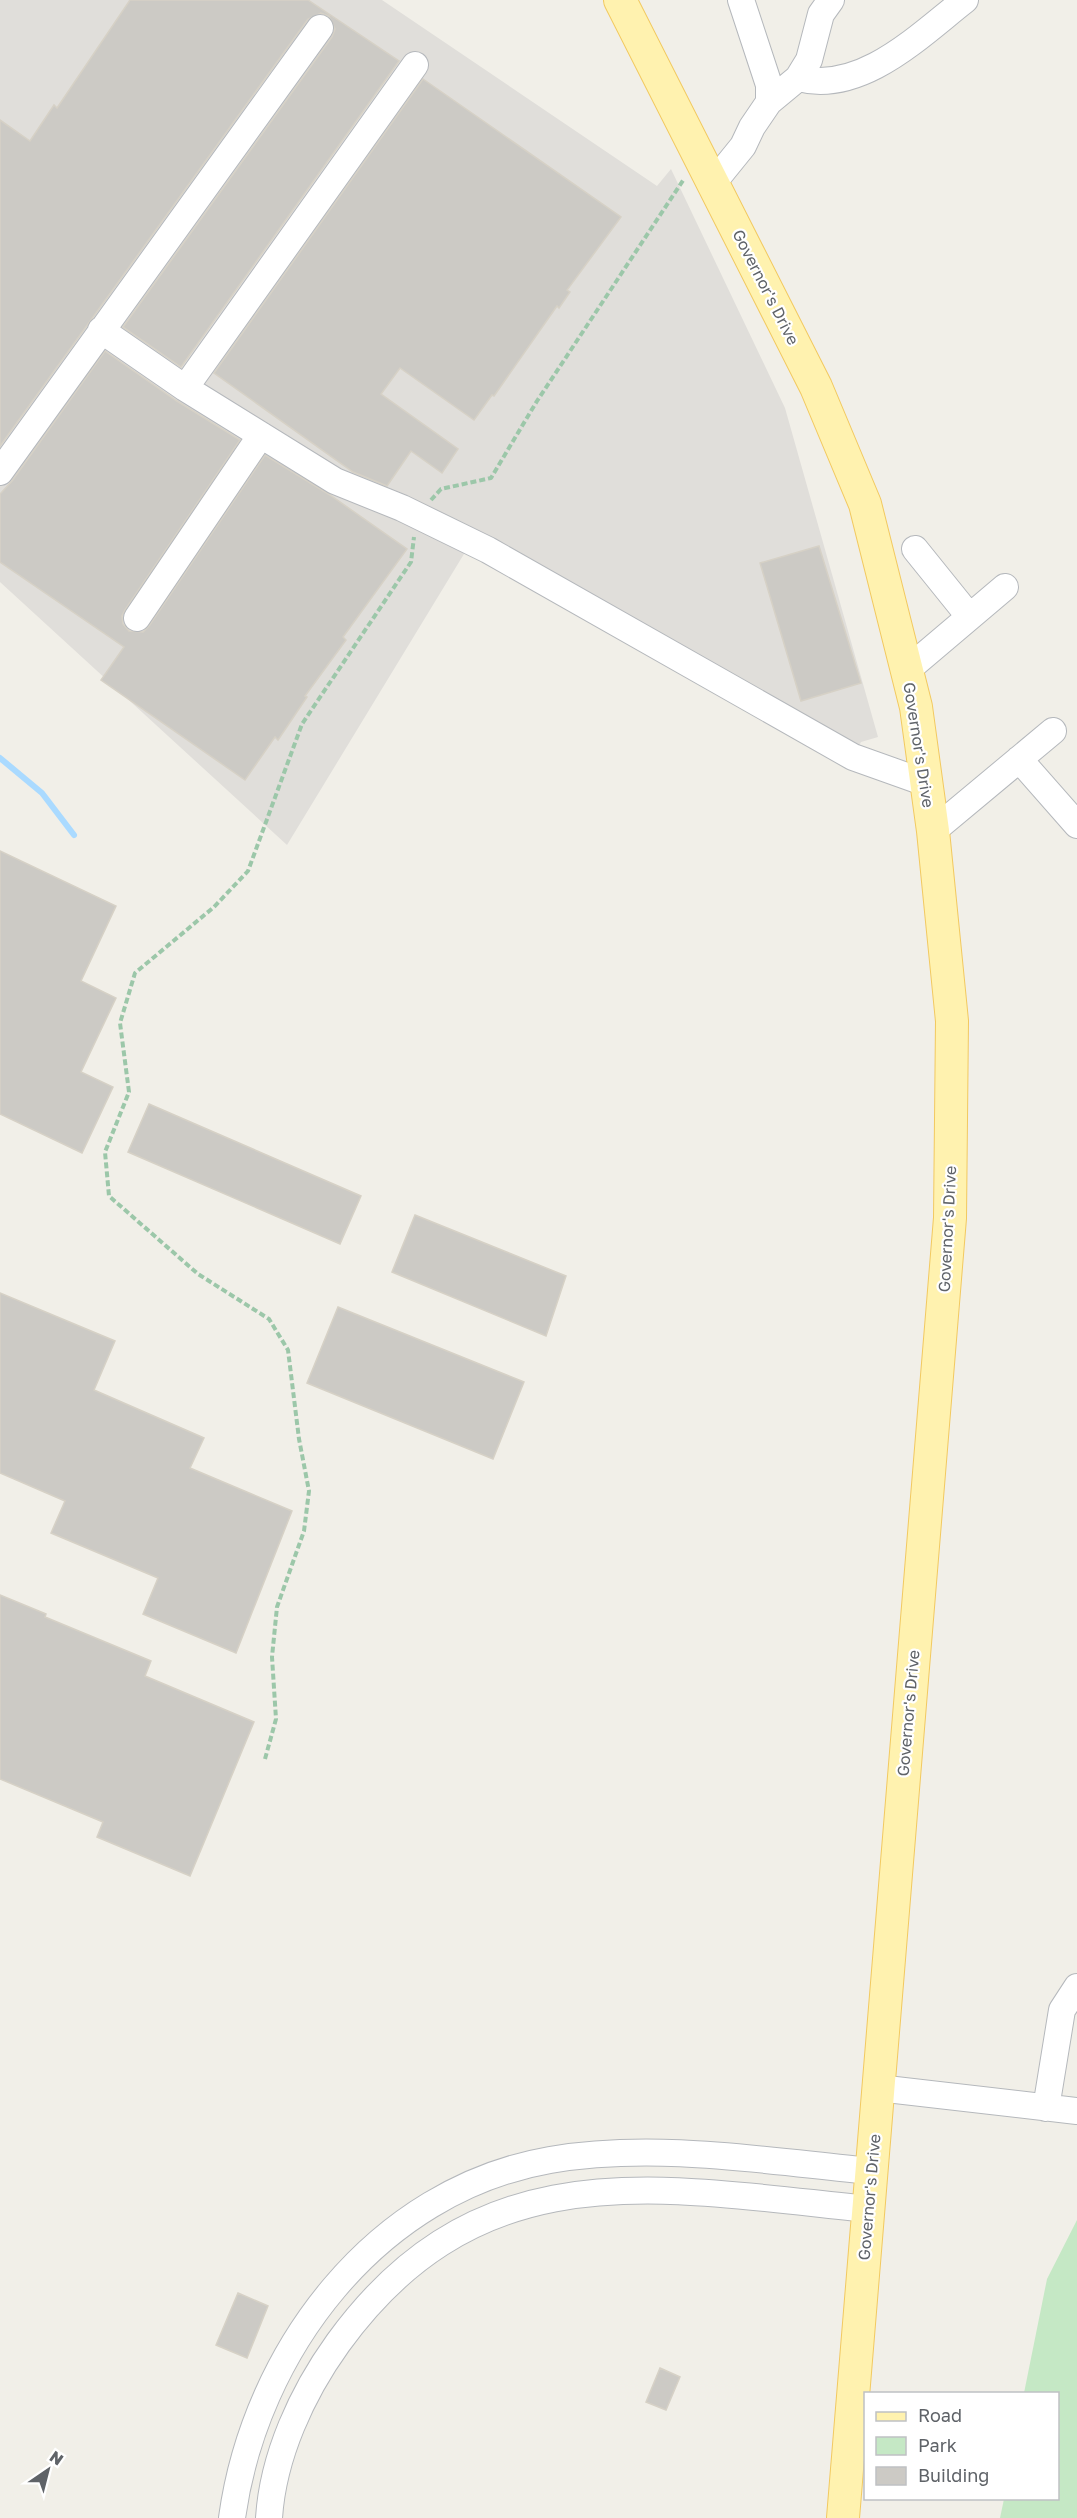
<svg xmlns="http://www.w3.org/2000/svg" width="1077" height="2518" font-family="'Golos Text',sans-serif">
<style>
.industrial{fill:#e0deda}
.green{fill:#c5e8c5}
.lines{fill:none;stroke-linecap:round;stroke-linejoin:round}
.stream{stroke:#aadaff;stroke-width:6}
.building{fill:#cccac5;stroke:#d6d1c6;stroke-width:1.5}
.minor-casing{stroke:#b5b8bc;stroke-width:28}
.major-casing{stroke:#f2c960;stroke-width:34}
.path{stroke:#9cc7a9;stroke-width:4;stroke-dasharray:6 3;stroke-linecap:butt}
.minor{stroke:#fff;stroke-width:26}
.major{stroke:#fff2af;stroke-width:32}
.labels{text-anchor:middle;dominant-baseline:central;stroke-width:4.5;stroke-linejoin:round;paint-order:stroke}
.street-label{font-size:16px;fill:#5f6368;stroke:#fff}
</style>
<rect width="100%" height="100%" fill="#f1efe8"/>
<!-- industrial -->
<path class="industrial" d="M0 0H382L657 186 671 169 785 408 878 737 861 742 847 768 467 549 287 845 0 582Z"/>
<!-- green -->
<path class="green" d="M1077 2220V2518H1000L1004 2499 1058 2498V2394L1024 2393 1047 2279Z"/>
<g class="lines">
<!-- stream -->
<path class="stream" d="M0 758 42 793 74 835"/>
</g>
<!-- building -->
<path class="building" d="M130 0H308L399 61 181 367 123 327 332 37 335 29 329 16 321 13 308 19 0 446V120L30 141 54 105 57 108Z
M423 79 621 217 567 290 570 292 559 308 557 306 494 396 492 395 474 420 400 368 381 394 458 449 442 473 411 451 387 486 353 472 214 373Z
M105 351 177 401 240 440 125 610 122 616 123 624 129 631 143 632 149 626 265 455 330 495 407 549 343 637 346 640 305 696 307 697 278 740 275 737 245 780 101 680 124 647 0 562V494L12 481Z
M819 546 861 683 801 701 760 563Z
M0 851 116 906 81 981 116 998 81 1072 113 1087 82 1153 0 1114Z
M149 1104 361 1196 340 1244 128 1152Z
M415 1215 566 1276 546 1336 392 1272Z
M0 1293 115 1341 94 1390 204 1438 190 1468 292 1511 236 1653 143 1614 158 1578 51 1533 65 1501 0 1473Z
M338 1307 524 1382 493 1459 307 1383Z
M0 1595 46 1614 45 1617 151 1661 145 1676 254 1722 190 1876 97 1837 103 1822 0 1779Z
M238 2293 268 2306 247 2358 216 2345Z
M660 2368 680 2377 666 2410 646 2402Z"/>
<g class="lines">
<defs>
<path id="minor" d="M741 0 769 85V102
M798 78C861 95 920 35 965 0
M713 183 743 146 752 127 769 102 798 78 809 60 821 14 831 0
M101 330 185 388 335 481 402 508 488 550 853 757 926 783
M185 388 415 65
M0 472 320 28
M915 549 969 616
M137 618 261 435
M907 670 1005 587
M1019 759 1077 825
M933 831 1053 731
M878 2088 1077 2111
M1046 2108 1062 2010 1077 1987
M232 2518C255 2350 377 2190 550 2160 655 2142 766 2161 871 2171
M269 2518C273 2456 302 2393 338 2343 480 2147 660 2188 868 2209"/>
<path id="major" d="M620 0 816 387 865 504 916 707 933 831 952 1021 950 1218 843 2518"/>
</defs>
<!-- minor casing -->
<use href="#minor" class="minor-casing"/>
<!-- major casing -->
<use href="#major" class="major-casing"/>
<!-- path -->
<path class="path" d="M431 500 441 489 491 478 537 401 684 179
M265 1759 276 1719 272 1657 277 1607 304 1531 309 1491 299 1439 288 1350 269 1319 198 1274 109 1196 105 1152 129 1092 120 1023 135 973 214 907 248 871 302 724 411 562 414 537"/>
<!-- minor -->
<use href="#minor" class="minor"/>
<!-- major -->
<use href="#major" class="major"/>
</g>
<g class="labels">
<!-- street labels -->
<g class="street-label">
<text transform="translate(766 287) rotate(63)">Governor's Drive</text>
<text transform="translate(919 745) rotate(81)">Governor's Drive</text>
<text transform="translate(947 1229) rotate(-87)">Governor's Drive</text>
<text transform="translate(908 1713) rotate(-85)">Governor's Drive</text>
<text transform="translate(869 2197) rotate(-85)">Governor's Drive</text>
</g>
</g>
<!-- legend -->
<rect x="864" y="2392" width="195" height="108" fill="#ffffff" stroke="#bfc1c3" stroke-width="1.5"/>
<rect x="876" y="2412" width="30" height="9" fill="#fff2af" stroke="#bfc1c3" stroke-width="1.5"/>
<text x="918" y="2422" font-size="18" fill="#5f6368">Road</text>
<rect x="876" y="2437" width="30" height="18" fill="#c5e8c5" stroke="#bfc1c3" stroke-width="1.5"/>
<text x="918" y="2452" font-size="18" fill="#5f6368">Park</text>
<rect x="876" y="2467" width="30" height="18" fill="#cccac5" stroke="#bfc1c3" stroke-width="1.5"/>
<text x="918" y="2482" font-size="18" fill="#5f6368">Building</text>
<!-- north arrow -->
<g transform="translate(48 2470) rotate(35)" stroke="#ffffff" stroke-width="4.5" paint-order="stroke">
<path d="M0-4.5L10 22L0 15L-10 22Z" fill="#5f6368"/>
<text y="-9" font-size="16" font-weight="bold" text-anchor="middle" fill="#5f6368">N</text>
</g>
</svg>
